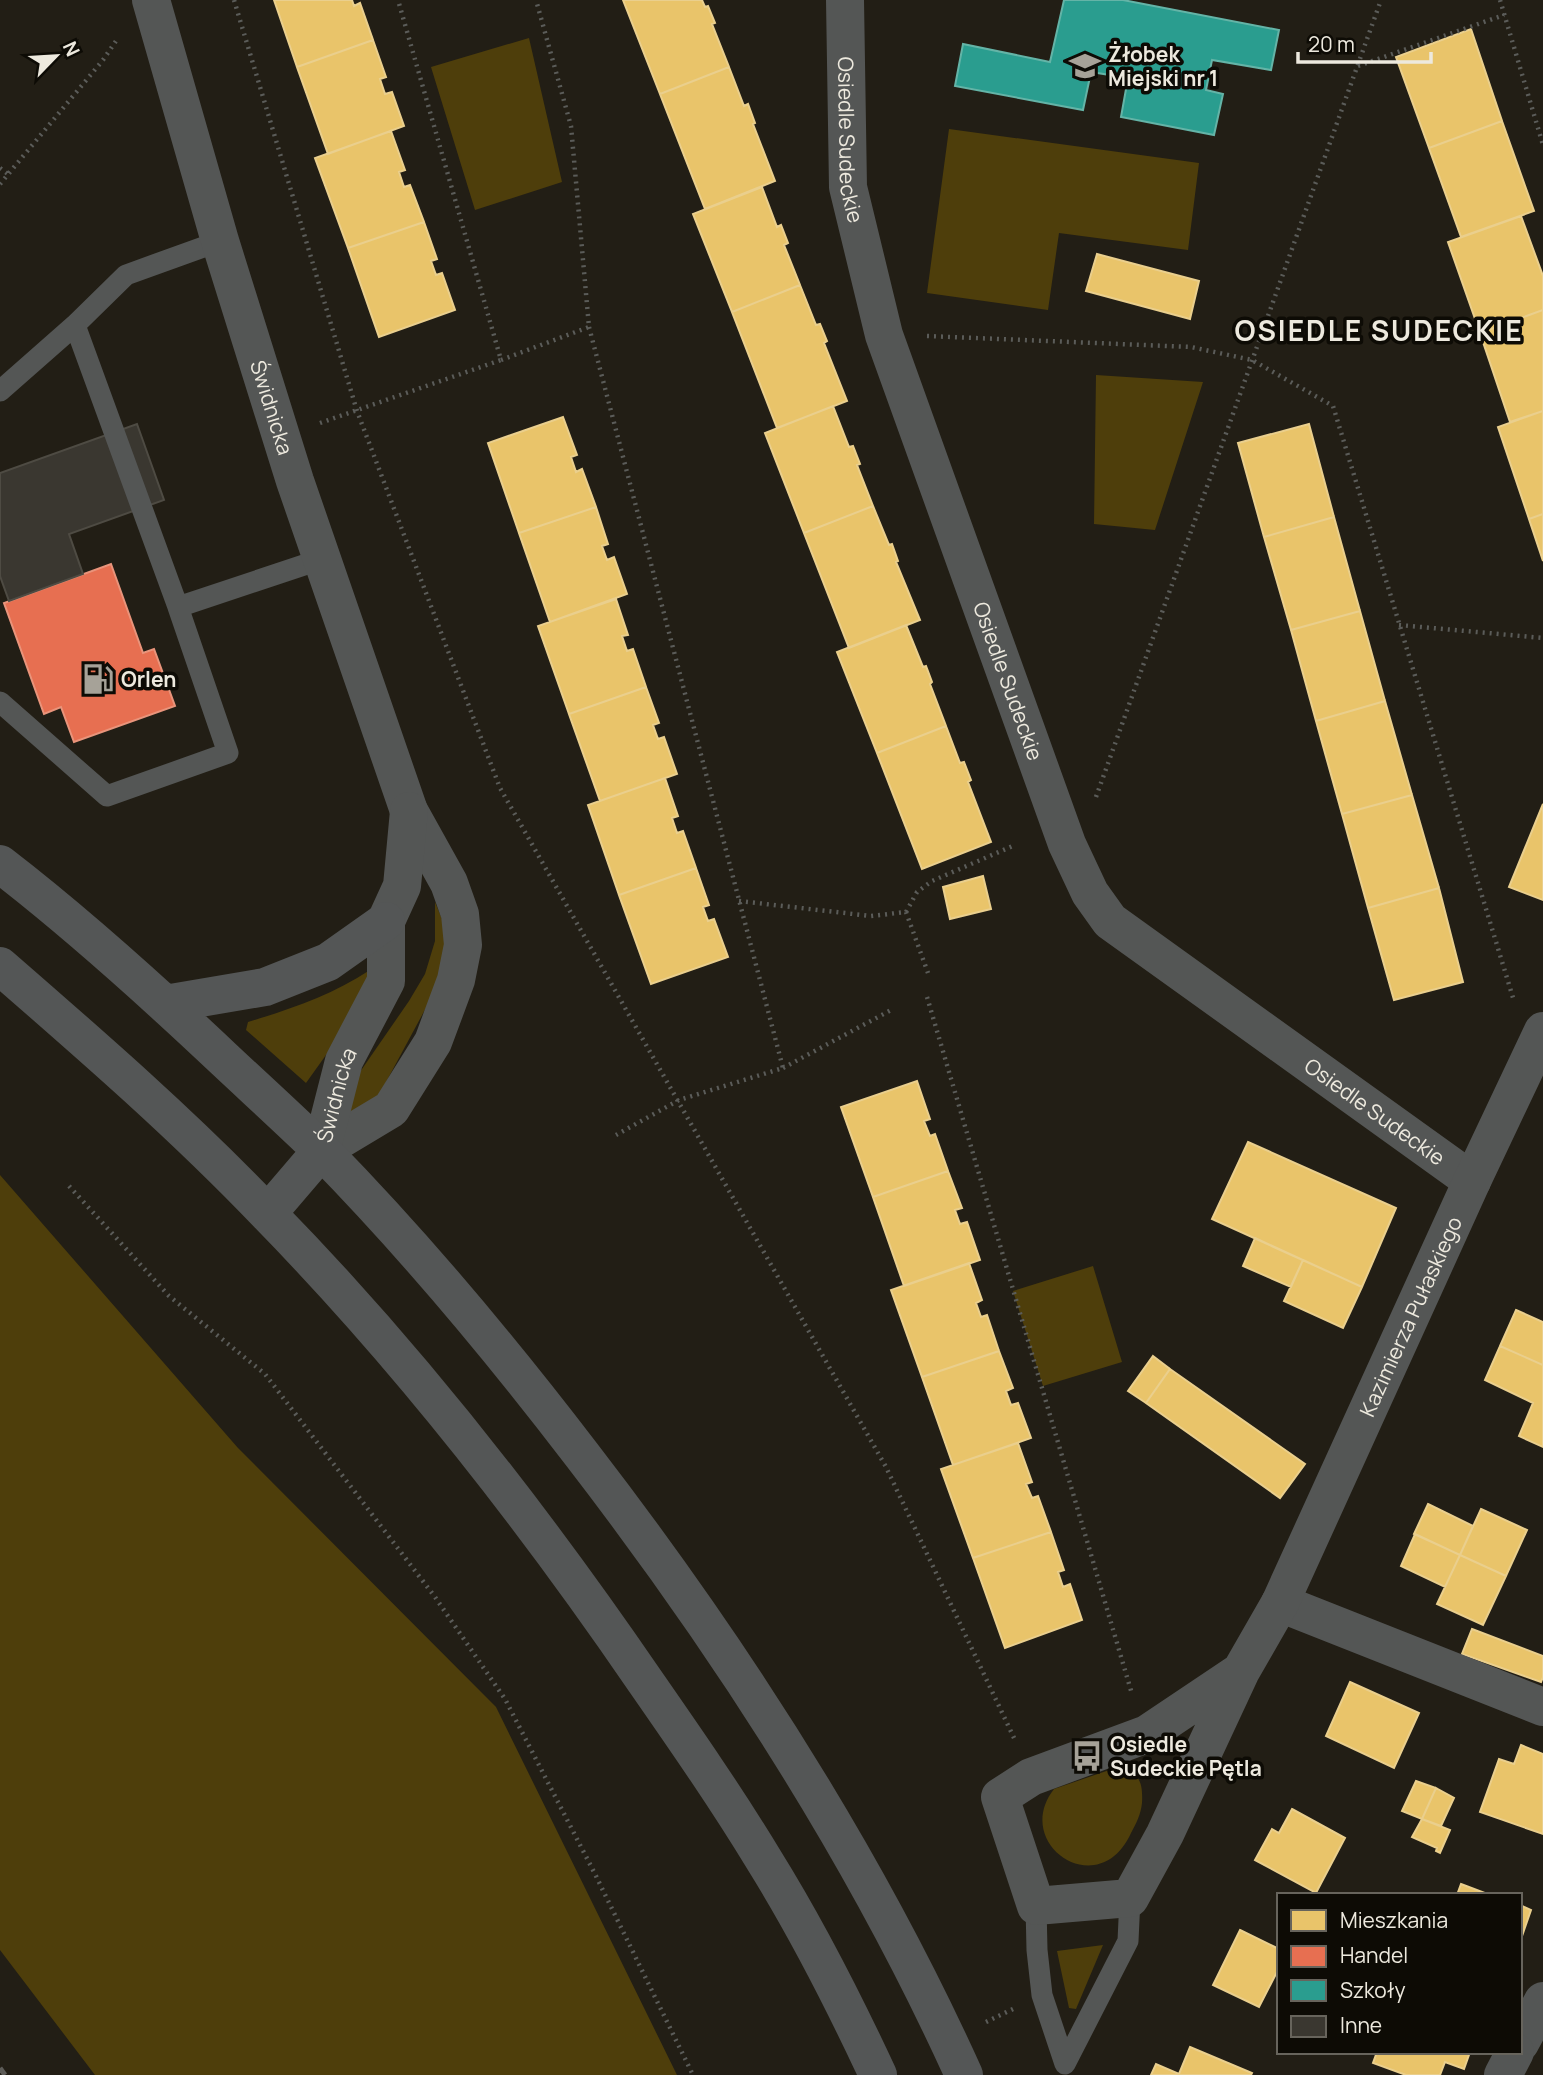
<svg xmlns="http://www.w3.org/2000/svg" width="1543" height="2075" font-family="Manrope,sans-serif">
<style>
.green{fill:#4e3e0b}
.homes{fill:#e9c46a;stroke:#eacf8d;stroke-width:2}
.shops{fill:#e76f51;stroke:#e9947b;stroke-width:2}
.schools{fill:#2a9d8f;stroke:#64b4a7;stroke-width:2}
.building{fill:#3a3730;stroke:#4e4b43;stroke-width:2}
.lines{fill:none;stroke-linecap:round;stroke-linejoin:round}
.path{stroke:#5b5c59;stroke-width:4.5;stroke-dasharray:2 5;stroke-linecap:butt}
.service{stroke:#545655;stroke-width:21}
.minor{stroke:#545655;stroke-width:38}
.tertiary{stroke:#545655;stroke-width:38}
.primary{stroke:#545656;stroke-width:38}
.rail{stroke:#5d5c58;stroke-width:5;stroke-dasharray:9 9;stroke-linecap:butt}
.labels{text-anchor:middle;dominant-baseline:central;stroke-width:7;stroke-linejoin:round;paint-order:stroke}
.poi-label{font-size:21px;font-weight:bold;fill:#ede9de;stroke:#0d0b05;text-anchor:start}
.street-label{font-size:21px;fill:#ede9de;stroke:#0d0b05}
.district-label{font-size:28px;font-weight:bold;letter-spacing:2px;fill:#ede9de;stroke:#0d0b05}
</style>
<rect width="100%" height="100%" fill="#221e15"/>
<!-- green -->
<path class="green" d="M529 38 562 182 475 210 431 67Z
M949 129 1199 163 1188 250 1059 233 1048 310 927 293Z
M1096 375 1203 382 1155 530 1094 524Z
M435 902 449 936 435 991 364 1123 335 1108 409 1001 425 974 435 941Z
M370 970 356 1013 306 1083 246 1030 248 1022C291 1009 332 995 370 970Z
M0 1175 238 1448 496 1707 677 2075H95L0 1950Z
M1093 1266 1122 1362 1043 1386 1013 1291Z
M1121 1766C1140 1774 1143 1783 1142 1803 1141 1814 1136 1824 1131 1833 1099 1904 1011 1844 1054 1789Z
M1103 1945 1076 2009 1069 2008 1057 1951Z"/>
<!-- homes -->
<path class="homes" d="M274 0H352L354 6 360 3 373 40 297 67Z
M623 0H702L705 7 708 6 715 23 712 24 729 67 660 94Z
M1471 29 1502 121 1429 148 1396 57Z
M373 40 386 77 380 79 385 94 392 92 404 126 328 154 297 67Z
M729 67 744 106 748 104 755 123 753 124 775 181 705 209 660 94Z
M1502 121 1534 211 1461 237 1429 148Z
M391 131 405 170 399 172 404 187 410 185 424 222 348 248 315 158Z
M762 187 777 227 781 225 788 243 784 245 800 285 732 312 693 214Z
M1521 216 1543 276V310L1480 333 1448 242Z
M424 222 437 259 431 261 436 275 442 273 455 310 379 337 348 248Z
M1097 254 1199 281 1190 319 1086 291Z
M800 285 816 325 820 324 827 341 824 343 847 401 777 428 732 312Z
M1543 310V411L1510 422 1480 333Z
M833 406 849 447 853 446 860 464 857 465 873 506 804 533 765 433Z
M1543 411V514L1529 519 1498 427Z
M563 417 577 455 571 457 576 472 582 469 596 507 519 533 488 443Z
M1309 424 1334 517 1264 537 1238 443Z
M873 506 889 545 892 544 898 561 896 562 920 620 849 648 804 533Z
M596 507 608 544 602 546 607 560 614 557 627 594 550 622 519 533Z
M1543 514V561L1529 519Z
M1334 517 1360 611 1291 630 1264 537Z
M616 599 628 635 622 636 627 651 633 649 646 687 569 714 538 626Z
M1360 611 1385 701 1316 721 1291 630Z
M906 625 923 667 926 666 932 682 930 684 946 726 877 753 837 652Z
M646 687 659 723 653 725 658 739 664 737 677 774 600 801 569 714Z
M1385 701 1412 795 1342 814 1316 721Z
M946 726 960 763 964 762 971 780 968 782 991 842 922 869 877 753Z
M665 778 678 816 672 818 677 833 683 831 696 868 619 895 588 805Z
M1412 795 1439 888 1368 908 1342 814Z
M1543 804V900L1509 887Z
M696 868 709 905 703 907 708 921 714 919 728 957 651 984 619 895Z
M983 876 991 909 950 919 943 887Z
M1439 888 1463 982 1394 1000 1368 908Z
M917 1081 930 1119 924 1121 930 1136 935 1134 948 1171 873 1197 841 1107Z
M1248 1142 1396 1208 1362 1287 1212 1219Z
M948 1171 962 1208 955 1210 960 1224 967 1222 980 1260 904 1286 873 1197Z
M1255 1238 1303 1260 1291 1287 1243 1266Z
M1303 1260 1362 1287 1343 1328 1284 1301Z
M969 1263 982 1300 976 1303 981 1317 987 1315 999 1351 922 1377 891 1290Z
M1516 1310 1543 1322V1365L1500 1346Z
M1500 1346 1543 1365V1447L1519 1436 1533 1403 1485 1380Z
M999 1351 1013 1388 1006 1391 1011 1405 1018 1403 1031 1438 953 1465 922 1377Z
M1153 1356 1170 1369 1146 1403 1128 1391Z
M1170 1369 1305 1464 1280 1498 1146 1403Z
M1018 1443 1032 1482 1026 1484 1032 1498 1038 1496 1051 1532 973 1558 941 1469Z
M1428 1504 1473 1526 1460 1555 1414 1534Z
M1481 1509 1527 1530 1506 1576 1460 1555Z
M1051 1532 1064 1570 1058 1572 1063 1587 1070 1584 1082 1620 1005 1648 973 1558Z
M1415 1534 1460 1555 1445 1587 1401 1566Z
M1460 1555 1506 1576 1483 1625 1437 1604Z
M1472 1629 1543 1656V1677L1541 1682 1462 1654Z
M1350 1682 1419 1713 1394 1768 1326 1736Z
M1521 1745 1543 1754V1834L1480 1812 1499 1759 1514 1764Z
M1416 1781 1436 1788 1422 1819 1402 1811Z
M1436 1788 1454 1798 1441 1826 1422 1819Z
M1292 1809 1345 1838 1316 1893 1255 1860 1272 1829 1279 1833Z
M1422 1819 1450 1830 1440 1853 1436 1851 1437 1848 1412 1837Z
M1461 1884 1490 1895H1457Z
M1520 1905 1531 1910 1521 1939H1520Z
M1240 1930 1279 1949V1968L1259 2007 1213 1985Z
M1190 2047 1252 2073 1251 2075H1151L1156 2064 1179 2074Z
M1377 2052H1470L1464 2069 1445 2062 1440 2075H1406L1373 2063Z"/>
<!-- shops -->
<path class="shops" d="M111 564 143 653 154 649 175 706 74 742 61 707 44 714 4 603Z"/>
<!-- schools -->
<path class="schools" d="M1064 0H1123L1279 30 1271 70 1212 60 1206 90 1223 94 1214 135 1121 117 1128 78 1091 72 1083 110 955 86 963 44 1050 62Z"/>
<!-- building -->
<path class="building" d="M137 424 164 500 69 534 83 574 9 601 0 576V473Z"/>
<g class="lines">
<!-- path -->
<path class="path" d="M234 0 357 411 500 788 886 1467 1015 1740
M1500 0 1543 145
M1358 66 1504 15
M0 168 8 174
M0 184 103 60 118 38
M589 327 783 1068 679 1100 616 1135
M927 336 1191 347 1252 360 1333 406 1514 1001
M501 360 589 327 571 126 536 0
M320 423 501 360 398 0
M1399 625 1543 638
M1096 797 1381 0
M739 901 871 916 906 912 928 973
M906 912 917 892 932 881 1015 845
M927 997 1132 1694
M783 1068 893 1009
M69 1186 169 1296 265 1374 435 1597 505 1699 595 1874 693 2075
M986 2022 1013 2009"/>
<!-- service -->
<path class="service" d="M220 241 126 275 75 325 178 607 322 559
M0 391 75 325
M0 702 107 796 228 753 178 607
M1036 1906 1037 1950 1042 1995 1065 2064 1128 1941 1130 1898"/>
<!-- minor -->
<g class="minor">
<path id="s1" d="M845 0 848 187 884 335 1067 844 1090 893 1110 921 1472 1181"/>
<path d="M1280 1603 1543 1707"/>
<path id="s2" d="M1241 1671 1147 1734 1031 1777 1000 1797 1036 1906 1130 1898 1165 1834 1241 1671 1280 1603 1472 1181 1543 1031"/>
<path d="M1520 2043 1543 2001"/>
<path d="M1503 2075 1515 2052"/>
</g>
<!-- tertiary -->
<g class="tertiary">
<path id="s3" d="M151 0 220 241 295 481 409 811 449 883 460 914 463 945 456 980 433 1042 391 1109 321 1151"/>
<path id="s4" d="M321 1151 344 1061 386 981V921L402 886 409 811"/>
</g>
<!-- primary -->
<path class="primary" d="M0 864C78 924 153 992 225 1060 257 1090 290 1120 322 1151 415 1246 501 1349 582 1455 730 1647 864 1854 964 2075
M0 966C92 1046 184 1126 268 1214 408 1357 532 1516 645 1681 686 1740 727 1799 764 1860 807 1929 844 2002 878 2075
M165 1004 265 987 328 962 386 921
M268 1213 321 1151"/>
<!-- rail -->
<path class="rail" d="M0 2068 5 2075"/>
</g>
<!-- icons -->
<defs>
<symbol id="school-bare" viewBox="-9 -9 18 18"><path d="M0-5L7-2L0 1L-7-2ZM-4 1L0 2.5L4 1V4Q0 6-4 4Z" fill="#a6a298" stroke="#0d0b05" stroke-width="2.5" paint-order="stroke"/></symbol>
<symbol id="fuel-bare" viewBox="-9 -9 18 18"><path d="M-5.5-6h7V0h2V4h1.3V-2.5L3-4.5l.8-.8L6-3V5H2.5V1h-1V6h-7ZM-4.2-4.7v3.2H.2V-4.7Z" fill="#a6a298" stroke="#0d0b05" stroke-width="2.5" paint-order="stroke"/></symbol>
<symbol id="bus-bare" viewBox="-9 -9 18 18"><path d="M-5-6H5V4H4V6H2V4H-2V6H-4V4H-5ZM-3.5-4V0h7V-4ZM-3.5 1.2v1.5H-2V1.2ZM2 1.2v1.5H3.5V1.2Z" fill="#a6a298" stroke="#0d0b05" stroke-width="2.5" paint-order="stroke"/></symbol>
</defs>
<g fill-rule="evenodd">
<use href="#school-bare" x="1063" y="44" width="44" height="44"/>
<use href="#fuel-bare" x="76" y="657" width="44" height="44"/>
<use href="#bus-bare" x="1065" y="1734" width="44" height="44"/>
</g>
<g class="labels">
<!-- poi labels -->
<g class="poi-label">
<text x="1108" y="54">Żłobek<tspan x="1108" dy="24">Miejski nr 1</tspan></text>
<text x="121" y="679">Orlen</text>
<text x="1110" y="1744">Osiedle<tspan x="1110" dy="24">Sudeckie Pętla</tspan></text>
</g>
<!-- street labels -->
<g class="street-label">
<text stroke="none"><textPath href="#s1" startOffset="140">Osiedle Sudeckie</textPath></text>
<text stroke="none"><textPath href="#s3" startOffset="425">Świdnicka</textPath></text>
<text stroke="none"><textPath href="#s1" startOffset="707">Osiedle Sudeckie</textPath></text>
<text stroke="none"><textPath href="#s4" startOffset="58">Świdnicka</textPath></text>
<text stroke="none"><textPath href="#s1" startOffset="1295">Osiedle Sudeckie</textPath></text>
<text stroke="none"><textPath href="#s2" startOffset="1129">Kazimierza Pułaskiego</textPath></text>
</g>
<!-- district labels -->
<g class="district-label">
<text x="1379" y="330">OSIEDLE SUDECKIE</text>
</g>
</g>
<!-- legend -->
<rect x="1277" y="1893" width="245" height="161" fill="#0d0b05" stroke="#67645c" stroke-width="2"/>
<rect x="1291" y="1910" width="35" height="21" fill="#e9c46a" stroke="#67645c" stroke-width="2"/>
<text x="1340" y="1928" font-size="21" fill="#ede9de">Mieszkania</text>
<rect x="1291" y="1946" width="35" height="21" fill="#e76f51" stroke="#67645c" stroke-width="2"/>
<text x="1340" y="1963" font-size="21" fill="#ede9de">Handel</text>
<rect x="1291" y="1980" width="35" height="21" fill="#2a9d8f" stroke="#67645c" stroke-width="2"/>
<text x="1340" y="1998" font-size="21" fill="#ede9de">Szkoły</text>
<rect x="1291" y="2016" width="35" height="21" fill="#3a3730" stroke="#67645c" stroke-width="2"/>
<text x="1340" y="2033" font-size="21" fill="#ede9de">Inne</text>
<!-- north arrow -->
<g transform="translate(56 56) rotate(65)" stroke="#0d0b05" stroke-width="5" paint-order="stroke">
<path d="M0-5L12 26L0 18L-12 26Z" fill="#ede9de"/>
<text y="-10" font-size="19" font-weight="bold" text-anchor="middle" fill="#ede9de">N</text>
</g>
<!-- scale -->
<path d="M1298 52v10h133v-10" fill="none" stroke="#ede9de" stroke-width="3.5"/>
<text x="1308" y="52" font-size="21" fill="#ede9de" stroke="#0d0b05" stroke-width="5" paint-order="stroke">20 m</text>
</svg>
